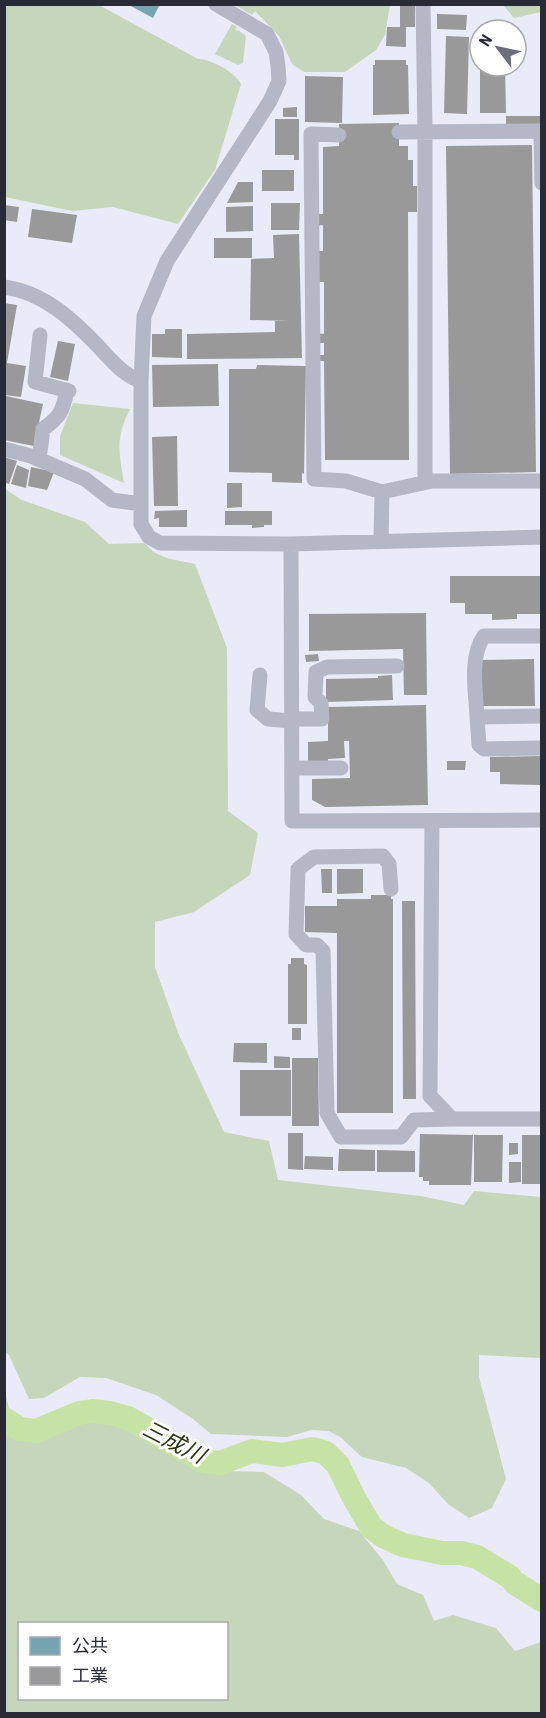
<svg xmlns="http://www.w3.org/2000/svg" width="546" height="1718" font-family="'Roboto Condensed','Noto Sans JP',sans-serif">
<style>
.green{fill:#c6d6bb;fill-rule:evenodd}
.public{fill:#76a5af}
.industry{fill:#999}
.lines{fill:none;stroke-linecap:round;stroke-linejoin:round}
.river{stroke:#c6e3a5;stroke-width:24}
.minor{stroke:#b4b7c5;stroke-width:15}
.labels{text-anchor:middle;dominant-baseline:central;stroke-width:6;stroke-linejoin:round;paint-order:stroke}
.water-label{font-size:22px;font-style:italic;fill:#283710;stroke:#fff}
</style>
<rect width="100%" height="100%" fill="#e9ebf8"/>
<!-- green -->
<path class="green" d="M4 5H99L198 59C211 59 235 72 241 84L215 170 178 224 113 207 72 211 5 197Z
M235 5H390L385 35 376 50 345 72H304L292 64 279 36 255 11 252 15Z
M498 5H541V12L514 18 504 6Z
M232 24 237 27 235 30 237 31 238 30 246 36 243 63 238 65 215 54Z
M73 403 130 409C115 439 119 451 124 483L60 455V436Z
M5 489 22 500 85 522 109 544 145 543C156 559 177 560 195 564L227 648 228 811 258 833 250 875 194 912 155 922V967L179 1035 224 1132 269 1141 278 1180 421 1196 464 1205 474 1191 541 1197V1358L479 1355V1377L506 1479 492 1508 469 1518 448 1504 429 1483 406 1468 362 1457 340 1437 329 1431 311 1430 287 1437 211 1434 193 1419 156 1395 106 1378 80 1377 44 1398 29 1399 9 1355 5 1352Z
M4 1386 12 1422 31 1429 93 1401 119 1407 159 1426 202 1462 223 1471 264 1472 301 1495 324 1519 359 1531 383 1560 397 1584 423 1595 434 1621 453 1615 496 1628 515 1651 541 1642V1713H5ZM20 1624H226V1698H20Z"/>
<!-- public -->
<path class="public" d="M127 4H160L153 18Z"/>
<!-- industry -->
<path class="industry" d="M400 4H415V27H406V47L386 46 387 27H400Z
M437 14 467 15 466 30 437 29Z
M446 36 469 37 467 114 444 113Z
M375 60H406V65H408L409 114 373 115V65H375Z
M480 66H505L506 113H480Z
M305 76 343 77 342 123 305 122Z
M297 107V117H283V108Z
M506 116H542V124H506Z
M275 119H299V160H294V155H275Z
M399 123V146H408V160H413V186H417V212H408L409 460H325L324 361H317V355H324V343H317L316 333 324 334V282H316V251H323V225L317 226 318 214H323V147L339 146V124Z
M532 145 536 472 450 474 446 146Z
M262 170H294V191H262Z
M238 182H253V202L227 203Z
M271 203H300L299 230H271Z
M4 205 19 207 17 222 4 220Z
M253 206V231L226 232V207Z
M32 209 77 215 72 243 28 237Z
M299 234 302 358 187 359V334L275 332V321H290L250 320 251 259 274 258 273 235Z
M214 238H252V258H214Z
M4 303 17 305 7 363 26 366 21 397 4 395Z
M165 329H182V358L152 357V334H165Z
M58 341 75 344 68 381 50 377Z
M218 364 219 406 153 407 152 365Z
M257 365 306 366 304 474 302 473V483L272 482V473L229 472V369H256Z
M6 396 43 404 34 446 4 440V405Z
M177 436 178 506H154L152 437Z
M4 457 17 461 9 484 4 482Z
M17 465 29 470 26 488 11 484Z
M31 467 54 472 47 490 28 486Z
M227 483H242V507L227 508Z
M187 510V527H159V518L154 519 155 511Z
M225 511H272V525H264V527L252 528V525H225Z
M450 576H542V614H517V619L492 620V614H465V603H450Z
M426 613 427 695H404L403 649 309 651V614Z
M318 654 319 661 306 662 305 655Z
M534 659 535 706H482L481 660Z
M392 675 393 700 326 702V679L378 678V676Z
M426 705 428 805 325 807 312 800V779L350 778 349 741H344L345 758 328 759V763H308V742L328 741V707Z
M540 756V785L500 784V772H490V757Z
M447 761H466L465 770H447Z
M321 869H332V893H322Z
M337 869H363V893L337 894Z
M371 895H391V899H393V1113H337V933L305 932V906H337V899H371Z
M402 901H415L416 1099H403Z
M291 958H304V964L307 965V1024H288V964H291Z
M292 1028H301V1040H292Z
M234 1043H267V1063L233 1062Z
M274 1056 290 1057V1068H274Z
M292 1058H318L319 1126H292Z
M240 1070H291V1116H240Z
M288 1133H303V1170L288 1169Z
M420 1134 473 1135 471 1185H429V1181H423V1177H419Z
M474 1135H503L502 1182H474Z
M522 1135H542V1184H522Z
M509 1143H518V1154L509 1155Z
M339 1149 375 1150V1171H338Z
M377 1150 415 1151V1172H377Z
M305 1156 333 1157V1170L304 1169Z
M509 1162H521V1182L509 1183Z"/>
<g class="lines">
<!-- river -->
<path class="river" d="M4 1419 20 1429 36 1431 79 1413 92 1411 110 1413 128 1418 203 1461 220 1463 252 1451 282 1455 313 1449 326 1453 338 1465 353 1496 371 1527 383 1536 403 1545 442 1553H461L477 1557 510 1577
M515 1583 542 1600"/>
<!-- minor -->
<path class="minor" d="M216 4 267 34 276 52 278 66 279 81 270 101 167 261 144 316 141 381V524L149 537 160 543 291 544 542 537
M423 4 425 131V482
M399 132 541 131 542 183
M339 135 311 134 314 479 346 481 382 492
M4 287C43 292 72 319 98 346 111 360 123 375 141 381
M40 335 35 382 69 391
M4 449 31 456 85 479 112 500 141 504
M39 459 43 429C60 417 63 411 67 390
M381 541 382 492 432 481H542
M291 544 292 821 542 820
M542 636H484C469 657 476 693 477 717L542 716
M260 675 257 710 268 719 292 721
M477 717 479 745 484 749 542 748
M292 719H322L321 703 315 697 316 672 327 667 397 666
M292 768H341
M432 821 430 1096 452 1119H542
M391 889 389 864 383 856 314 857 298 869 296 934 306 945H317L323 951 327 1113 341 1137H401L414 1120 452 1119"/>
</g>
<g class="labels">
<!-- water labels -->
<g class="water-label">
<text transform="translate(174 1442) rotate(27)">三成川</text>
</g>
</g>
<!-- border -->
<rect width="546" height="1718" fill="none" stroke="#282a35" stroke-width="12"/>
<!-- legend -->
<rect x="18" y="1622" width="210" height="78" fill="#ffffff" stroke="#a9aaae" stroke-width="1.5"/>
<rect x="30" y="1637" width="30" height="18" fill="#76a5af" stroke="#a9aaae" stroke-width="1.5"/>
<text x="72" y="1652" font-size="18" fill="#282a35">公共</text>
<rect x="30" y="1667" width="30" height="18" fill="#999999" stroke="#a9aaae" stroke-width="1.5"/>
<text x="72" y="1682" font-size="18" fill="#282a35">工業</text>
<!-- north arrow -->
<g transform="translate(498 48) rotate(302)"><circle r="28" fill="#ffffff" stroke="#a9aaae" stroke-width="1.5"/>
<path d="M0-4.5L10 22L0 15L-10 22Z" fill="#6c6e79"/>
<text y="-9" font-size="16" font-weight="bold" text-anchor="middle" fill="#282a35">N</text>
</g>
</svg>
